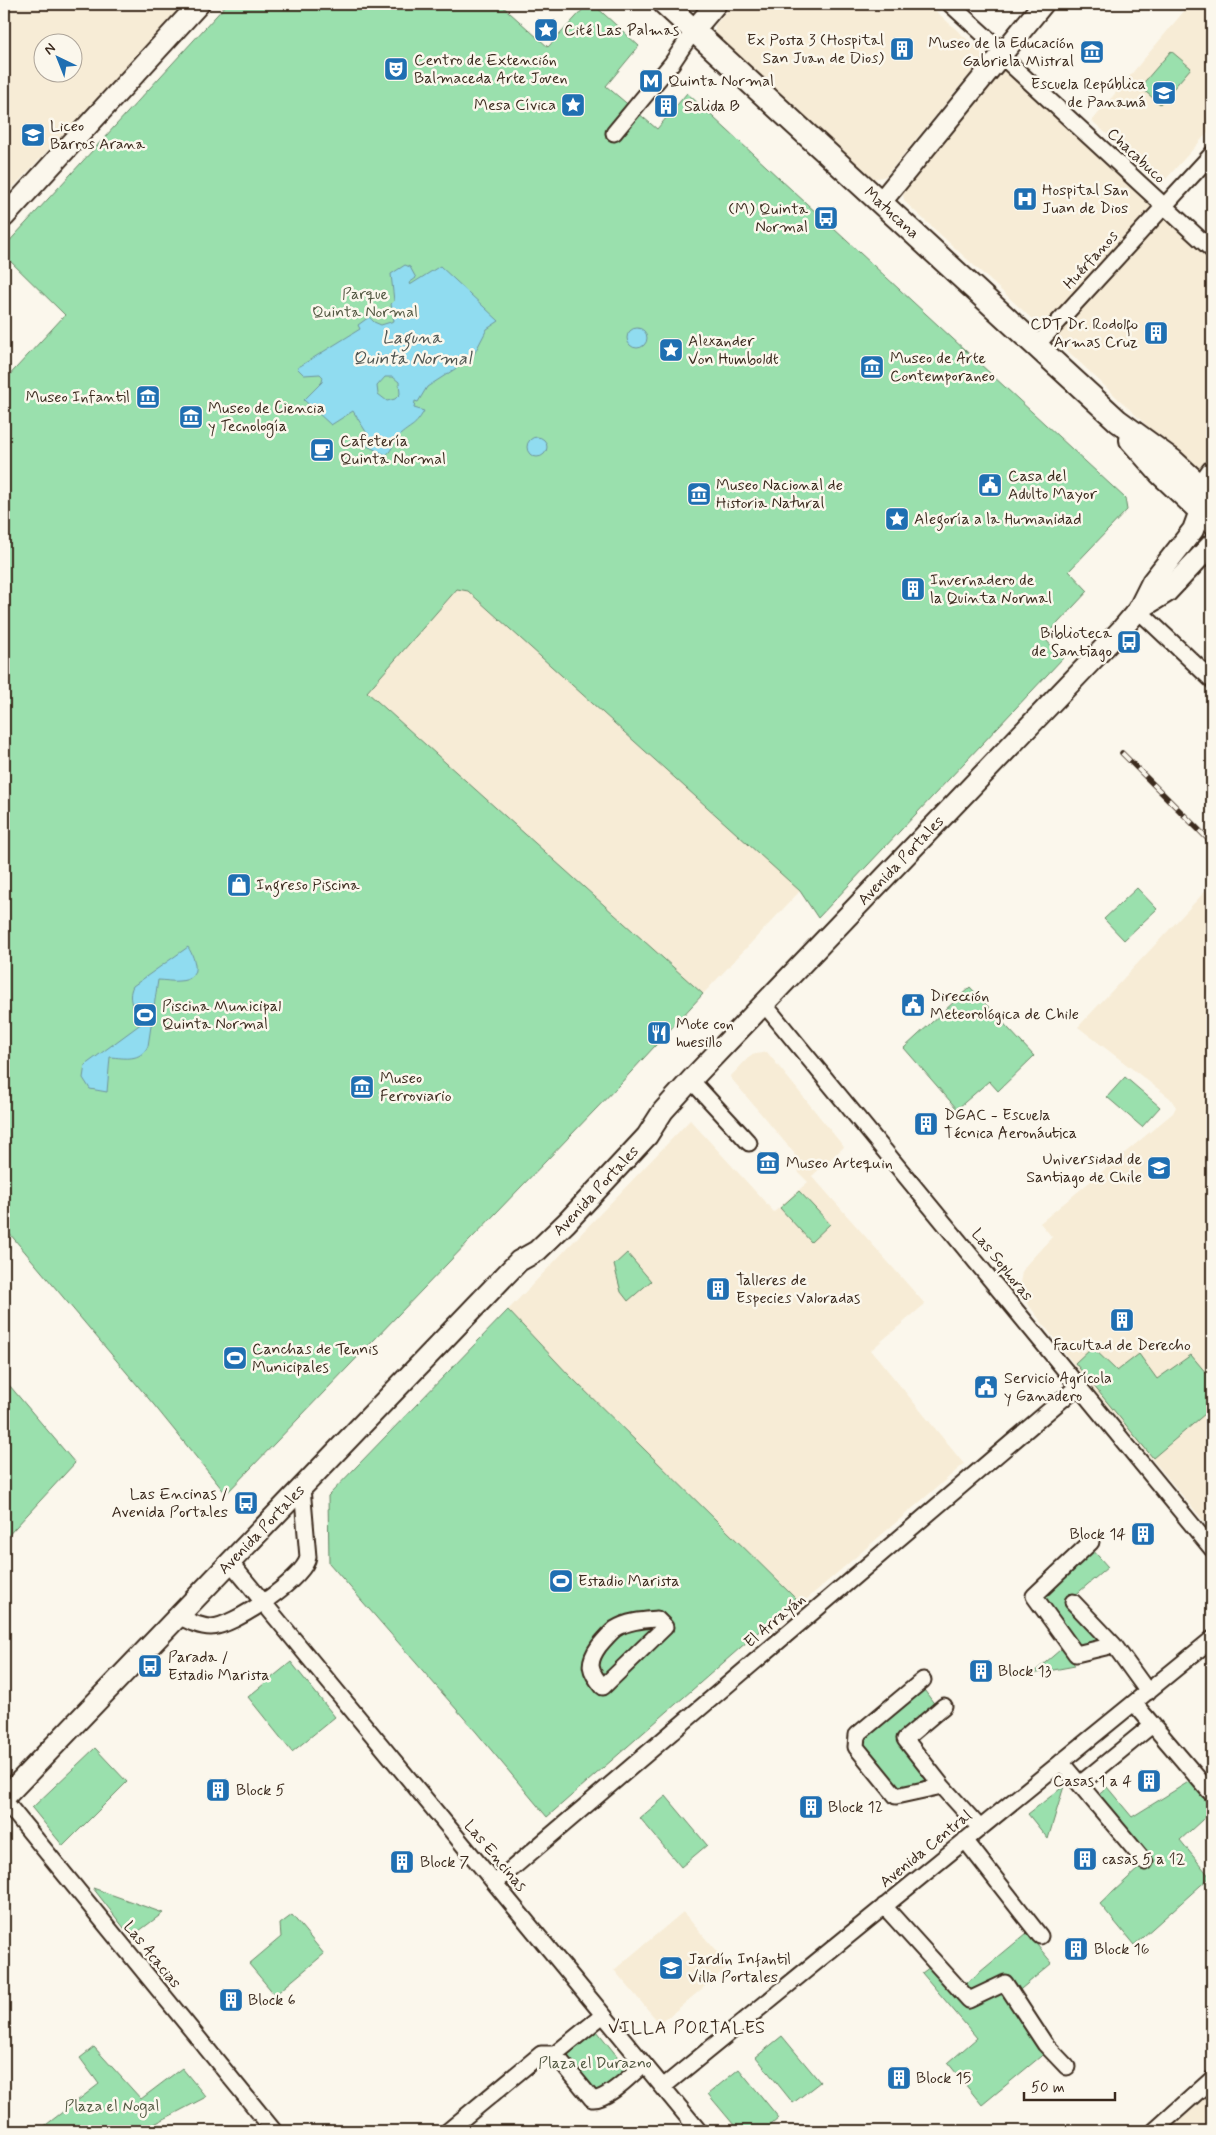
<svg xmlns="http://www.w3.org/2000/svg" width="1216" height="2135" font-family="Mynerve,sans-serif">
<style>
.built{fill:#f7ecd6;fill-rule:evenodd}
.green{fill:#9ae0ad;stroke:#6a8566}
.water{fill:#90dcf0;stroke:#6e959c;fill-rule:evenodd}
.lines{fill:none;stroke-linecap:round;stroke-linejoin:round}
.street-casing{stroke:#3b2a1e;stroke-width:19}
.secondary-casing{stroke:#3b2a1e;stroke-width:24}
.primary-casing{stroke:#3b2a1e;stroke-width:26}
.street{stroke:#fbf7ec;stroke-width:15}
.secondary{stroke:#fbf7ec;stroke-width:20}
.primary{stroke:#fbf7ec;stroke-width:22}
.rail-casing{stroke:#3b2a1e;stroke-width:5.5}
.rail{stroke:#fbf7ec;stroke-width:4;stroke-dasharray:11;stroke-linecap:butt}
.labels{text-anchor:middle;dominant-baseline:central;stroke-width:5;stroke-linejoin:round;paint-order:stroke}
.poi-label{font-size:16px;fill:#3b2a1e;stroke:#fbf7ec;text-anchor:start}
.street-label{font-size:16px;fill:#3b2a1e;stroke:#fbf7ec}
.park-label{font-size:16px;fill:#535842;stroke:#fbf7ec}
.water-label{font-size:18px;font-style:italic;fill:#505652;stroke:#fbf7ec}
.neighbourhood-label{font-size:18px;letter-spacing:1px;fill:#3b2a1e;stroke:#fbf7ec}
</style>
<rect width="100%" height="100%" fill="#fbf7ec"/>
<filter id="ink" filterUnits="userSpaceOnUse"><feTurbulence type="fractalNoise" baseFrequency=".02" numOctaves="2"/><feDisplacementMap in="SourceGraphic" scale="10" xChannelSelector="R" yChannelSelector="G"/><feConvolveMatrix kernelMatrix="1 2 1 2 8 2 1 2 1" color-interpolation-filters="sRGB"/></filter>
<g filter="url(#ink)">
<!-- built -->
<path class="built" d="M4 4H186L4 197ZM42 42H72V72H42Z
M733 4H928L981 52 982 59 886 176 874 179 715 35V25Z
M1190 4H1199L1212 16V128L1166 179 1160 181 1092 121Z
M1003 70 1009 71 1154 207 1043 329 905 202 903 196 904 191Z
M1167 213 1212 255V466L1196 472 1055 339Z
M457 589 468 591 800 891 703 994 367 692Z
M1212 884V1531L1085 1379 1021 1295 1020 1283 1022 1272 1027 1264 1052 1237 1040 1223 1173 1113 1176 1107 1170 1098 1078 1027Z
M767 1052 844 1147 812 1176 925 1304 871 1350 964 1464 801 1604 569 1375 508 1310 690 1120 774 1212 808 1182 799 1173 794 1153 730 1077 751 1055Z
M683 1912 729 1966 660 2024 614 1970Z
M1212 2091V2131H1168Z"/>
<!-- green -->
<path class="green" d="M227 4H500L548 47 588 4H593L639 46 606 86 657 129 687 93 1125 498 1127 510 1069 571 1088 591 1044 638 1063 658 818 918 800 891 468 591 457 589 367 692 703 994 619 1085 226 1494 154 1405 4 1227V381L65 315 4 255V247Z
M1171 51 1191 68 1160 104 1140 87Z
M1137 888 1157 909 1124 940 1104 919Z
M970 987 1034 1056 998 1091 989 1081 957 1109 904 1048Z
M1125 1077 1160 1107 1142 1127 1107 1097Z
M799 1191 830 1224 811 1242 780 1208Z
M627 1253 651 1281 628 1301 621 1292 614 1265Z
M508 1310 569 1375 796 1599 547 1817 477 1733 329 1563 328 1496Z
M1092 1347 1117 1371 1139 1354 1157 1379 1191 1355 1212 1380V1408L1153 1458 1075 1363Z
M4 1379 75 1463 4 1540Z
M1091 1548 1108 1567 1066 1603 1101 1643 1071 1658 1075 1666 1032 1674 1067 1644 1030 1601Z
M291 1662 335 1717 292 1752 248 1697Z
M922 1687 938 1709 900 1741 929 1781 898 1791 861 1748 862 1736Z
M95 1748 127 1782 63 1846 32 1808Z
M1190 1781 1212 1809V1811L1180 1840 1210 1877 1134 1945 1100 1904 1139 1868 1086 1804 1107 1787 1132 1817Z
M1064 1786 1048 1839 1028 1814Z
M666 1796 707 1845 681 1867 640 1818Z
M93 1888 163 1913 131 1937Z
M292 1915 324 1954 275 1995 249 1964 281 1937 280 1924Z
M1027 1933 1052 1963 1009 1999 1046 2052 982 2105 948 2063 977 2038 922 1973 938 1961 962 1987Z
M593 2026 629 2071 593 2096 560 2055Z
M782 2036 820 2082 793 2103 756 2057Z
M94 2047 141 2099 182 2068 206 2097 141 2131H38L99 2084 80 2058Z
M739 2069 779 2118 764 2131H739L708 2094Z"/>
<!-- water -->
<path class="water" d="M405 265 410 267 416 278 409 283 410 285 440 266 499 321 487 329 472 358 427 387 418 402 415 401 414 408 424 411C415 427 413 424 400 435 394 440 393 450 386 455L363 444 368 435 353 411 331 425 304 400 322 382 323 377 320 374 304 375 297 368 360 329 358 325 369 317 374 322 381 325 394 321 391 304 394 301 391 274ZM385 377H393L399 382 400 394 395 399 387 401 378 394 377 386Z
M627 338a10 10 0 1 1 20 0a10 10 0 1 1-20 0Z
M527 447a10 10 0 1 1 20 0a10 10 0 1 1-20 0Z
M188 947C196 960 202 980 179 981 172 982 165 980 158 980L148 1046C140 1062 125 1058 110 1057L107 1092 90 1089 83 1078 85 1065 142 1023C135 1011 126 1000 133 986Z"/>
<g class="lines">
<defs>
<path id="street" d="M950 4 994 44 1008 62 1212 250
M614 133 672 63 694 30
M1036 346 1212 154
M1138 610 1212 680
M764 1004 1212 1549
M691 1080 749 1143
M1091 1542 1034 1596 1076 1654 1114 1645
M230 1562 699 2131
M1073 1602 1114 1645 1148 1692
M178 1616C188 1621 199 1627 211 1627 233 1627 305 1578 308 1557L302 1488
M657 1619 665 1627 603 1687C589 1671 587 1663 599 1646 604 1640 609 1634 615 1629 627 1621 644 1620 657 1619Z
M923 1680 857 1735 856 1747 896 1796 942 1786
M1134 1703 1209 1791
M944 1706 905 1739 942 1786 980 1828
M1061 1762 1145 1862
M1080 1784 1152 1725
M4 1800 274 2131
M965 1840 1040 1936
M495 1883 1078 1386
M884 1906 969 2000 1005 1983 1045 2044 1067 2067
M555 2054 592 2099C607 2101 632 2074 644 2064
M663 2087 1212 1639
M448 2131 541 2054H555L603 2015
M1154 2131 1212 2079"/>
<g id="secondary">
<path d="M694 30 716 4"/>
<path d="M881 202 1043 4"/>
<path d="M4 217 199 4"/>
<path d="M1138 610 1167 592 1212 544"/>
<path id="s1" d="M4 1798 519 1261 537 1251 567 1222 647 1136 663 1111 691 1080 1122 629 1138 610 1152 582 1193 530 1200 511 1201 487 1212 471"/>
</g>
<g id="primary">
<path id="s2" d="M665 4 1118 421 1173 461 1212 497"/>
<path d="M1131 440 1160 473 1212 522"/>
</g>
</defs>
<!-- street casing -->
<use href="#street" class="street-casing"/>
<!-- secondary casing -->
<use href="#secondary" class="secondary-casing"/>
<!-- primary casing -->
<use href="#primary" class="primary-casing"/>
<!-- street -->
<use href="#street" class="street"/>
<!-- secondary -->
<use href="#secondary" class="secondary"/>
<!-- primary -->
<use href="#primary" class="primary"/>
<defs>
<path id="rail" d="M1122 753 1212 843"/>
</defs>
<!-- rail casing -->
<use href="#rail" class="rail-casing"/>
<!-- rail -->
<use href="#rail" class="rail"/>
</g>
</g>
<!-- icons -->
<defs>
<symbol id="sight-square" viewBox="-11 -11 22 22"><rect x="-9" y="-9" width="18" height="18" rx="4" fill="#1f6fb2" stroke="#fbf7ec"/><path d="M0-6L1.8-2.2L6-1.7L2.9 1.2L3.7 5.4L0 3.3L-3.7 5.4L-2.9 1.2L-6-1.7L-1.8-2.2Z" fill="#fff"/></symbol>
<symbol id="building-square" viewBox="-11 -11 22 22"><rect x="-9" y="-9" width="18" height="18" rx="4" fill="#1f6fb2" stroke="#fbf7ec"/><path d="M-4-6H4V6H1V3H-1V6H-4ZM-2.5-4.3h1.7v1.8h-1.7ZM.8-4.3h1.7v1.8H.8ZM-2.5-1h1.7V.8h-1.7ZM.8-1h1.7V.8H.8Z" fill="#fff"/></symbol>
<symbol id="museum-square" viewBox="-11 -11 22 22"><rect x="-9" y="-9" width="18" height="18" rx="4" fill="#1f6fb2" stroke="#fbf7ec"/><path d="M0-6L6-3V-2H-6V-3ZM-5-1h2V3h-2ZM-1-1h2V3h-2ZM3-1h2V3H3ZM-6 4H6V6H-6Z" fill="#fff"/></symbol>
<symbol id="theatre-square" viewBox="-11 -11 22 22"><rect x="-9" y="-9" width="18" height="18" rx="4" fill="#1f6fb2" stroke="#fbf7ec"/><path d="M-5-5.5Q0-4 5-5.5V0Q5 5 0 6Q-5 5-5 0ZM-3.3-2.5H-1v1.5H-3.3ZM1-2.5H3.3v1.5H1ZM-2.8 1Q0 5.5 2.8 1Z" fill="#fff"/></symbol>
<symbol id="metro-square" viewBox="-11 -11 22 22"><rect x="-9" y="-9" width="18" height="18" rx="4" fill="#1f6fb2" stroke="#fbf7ec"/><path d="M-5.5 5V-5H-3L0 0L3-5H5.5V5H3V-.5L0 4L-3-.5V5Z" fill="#fff"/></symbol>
<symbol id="school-square" viewBox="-11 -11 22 22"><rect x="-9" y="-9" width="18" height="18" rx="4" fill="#1f6fb2" stroke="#fbf7ec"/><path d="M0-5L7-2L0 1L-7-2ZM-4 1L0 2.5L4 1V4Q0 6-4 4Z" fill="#fff"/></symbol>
<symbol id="hospital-square" viewBox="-11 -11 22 22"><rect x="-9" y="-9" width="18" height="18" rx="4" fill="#1f6fb2" stroke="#fbf7ec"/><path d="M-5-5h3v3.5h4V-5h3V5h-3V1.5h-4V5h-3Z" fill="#fff"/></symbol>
<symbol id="bus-square" viewBox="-11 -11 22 22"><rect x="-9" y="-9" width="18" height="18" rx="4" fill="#1f6fb2" stroke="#fbf7ec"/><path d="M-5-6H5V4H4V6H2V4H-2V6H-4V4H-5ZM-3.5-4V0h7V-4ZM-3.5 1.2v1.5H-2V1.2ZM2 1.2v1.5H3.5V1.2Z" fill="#fff"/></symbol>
<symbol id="cafe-square" viewBox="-11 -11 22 22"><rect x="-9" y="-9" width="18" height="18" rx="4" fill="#1f6fb2" stroke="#fbf7ec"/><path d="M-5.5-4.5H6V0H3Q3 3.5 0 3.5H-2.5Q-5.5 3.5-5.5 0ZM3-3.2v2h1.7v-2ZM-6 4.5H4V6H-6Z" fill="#fff"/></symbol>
<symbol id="civic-square" viewBox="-11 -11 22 22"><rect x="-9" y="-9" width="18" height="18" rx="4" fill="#1f6fb2" stroke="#fbf7ec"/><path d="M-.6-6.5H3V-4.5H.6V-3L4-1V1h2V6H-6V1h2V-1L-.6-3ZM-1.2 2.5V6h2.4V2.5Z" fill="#fff"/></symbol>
<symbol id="shop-square" viewBox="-11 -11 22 22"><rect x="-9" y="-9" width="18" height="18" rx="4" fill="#1f6fb2" stroke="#fbf7ec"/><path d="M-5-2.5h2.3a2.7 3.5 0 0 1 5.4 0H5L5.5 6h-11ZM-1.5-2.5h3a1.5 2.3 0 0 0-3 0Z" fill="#fff"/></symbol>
<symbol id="stadium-square" viewBox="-11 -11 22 22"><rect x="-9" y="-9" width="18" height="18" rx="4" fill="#1f6fb2" stroke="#fbf7ec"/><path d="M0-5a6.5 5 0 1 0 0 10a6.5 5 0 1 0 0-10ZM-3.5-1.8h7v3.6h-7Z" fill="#fff"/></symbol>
<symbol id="restaurant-square" viewBox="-11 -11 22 22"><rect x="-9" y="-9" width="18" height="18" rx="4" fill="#1f6fb2" stroke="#fbf7ec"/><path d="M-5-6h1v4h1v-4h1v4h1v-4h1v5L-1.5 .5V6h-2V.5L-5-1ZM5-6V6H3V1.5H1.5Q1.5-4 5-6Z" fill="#fff"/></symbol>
<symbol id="university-square" viewBox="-11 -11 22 22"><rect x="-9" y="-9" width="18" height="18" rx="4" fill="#1f6fb2" stroke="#fbf7ec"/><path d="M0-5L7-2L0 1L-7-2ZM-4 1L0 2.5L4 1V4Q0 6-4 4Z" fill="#fff"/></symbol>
</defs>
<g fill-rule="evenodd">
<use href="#sight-square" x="532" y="16" width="28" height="28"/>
<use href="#building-square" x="888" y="35" width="28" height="28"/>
<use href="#museum-square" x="1078" y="38" width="28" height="28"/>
<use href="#theatre-square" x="382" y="55" width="28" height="28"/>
<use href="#metro-square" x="637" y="67" width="28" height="28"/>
<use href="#school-square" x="1150" y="79" width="28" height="28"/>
<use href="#sight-square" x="559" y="91" width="28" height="28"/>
<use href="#building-square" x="652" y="92" width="28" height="28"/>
<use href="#school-square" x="19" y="121" width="28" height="28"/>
<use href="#hospital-square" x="1011" y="185" width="28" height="28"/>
<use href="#bus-square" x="812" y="204" width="28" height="28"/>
<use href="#building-square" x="1142" y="319" width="28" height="28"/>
<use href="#sight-square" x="657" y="336" width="28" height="28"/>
<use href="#museum-square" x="858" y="353" width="28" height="28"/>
<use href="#museum-square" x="134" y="383" width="28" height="28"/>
<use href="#museum-square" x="177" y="403" width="28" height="28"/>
<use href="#cafe-square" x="308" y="436" width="28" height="28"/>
<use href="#civic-square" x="976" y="471" width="28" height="28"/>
<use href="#museum-square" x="685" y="480" width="28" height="28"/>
<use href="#sight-square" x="883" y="505" width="28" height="28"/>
<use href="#building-square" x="899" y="575" width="28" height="28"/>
<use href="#bus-square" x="1115" y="628" width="28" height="28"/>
<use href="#shop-square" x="225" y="871" width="28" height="28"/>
<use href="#civic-square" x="899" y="991" width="28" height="28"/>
<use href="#stadium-square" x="131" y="1001" width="28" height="28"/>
<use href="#restaurant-square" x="645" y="1019" width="28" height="28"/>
<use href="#museum-square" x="348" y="1073" width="28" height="28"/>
<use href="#building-square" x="912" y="1110" width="28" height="28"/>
<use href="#museum-square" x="754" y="1149" width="28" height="28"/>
<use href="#university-square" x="1145" y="1154" width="28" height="28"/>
<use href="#building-square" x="704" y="1275" width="28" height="28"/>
<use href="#building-square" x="1108" y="1306" width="28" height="28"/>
<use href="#stadium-square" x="221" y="1344" width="28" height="28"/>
<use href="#civic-square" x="972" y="1373" width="28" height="28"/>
<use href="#bus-square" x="232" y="1489" width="28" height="28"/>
<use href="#building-square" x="1129" y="1520" width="28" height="28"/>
<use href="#stadium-square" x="547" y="1567" width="28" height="28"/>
<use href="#bus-square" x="136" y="1652" width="28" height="28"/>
<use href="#building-square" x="967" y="1657" width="28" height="28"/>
<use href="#building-square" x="1135" y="1767" width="28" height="28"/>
<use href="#building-square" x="204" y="1776" width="28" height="28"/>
<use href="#building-square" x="797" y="1793" width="28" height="28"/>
<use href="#building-square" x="1071" y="1845" width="28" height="28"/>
<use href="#building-square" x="388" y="1848" width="28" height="28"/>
<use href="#building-square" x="1062" y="1935" width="28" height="28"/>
<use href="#school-square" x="657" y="1954" width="28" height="28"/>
<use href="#building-square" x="217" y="1986" width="28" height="28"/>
<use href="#building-square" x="885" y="2064" width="28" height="28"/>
</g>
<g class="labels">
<!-- poi labels -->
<g class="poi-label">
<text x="564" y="30">Cité Las Palmas</text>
<text x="884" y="40" text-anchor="end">Ex Posta 3 (Hospital<tspan x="884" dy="18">San Juan de Dios)</tspan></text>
<text x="1074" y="43" text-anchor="end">Museo de la Educación<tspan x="1074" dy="18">Gabriela Mistral</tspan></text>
<text x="414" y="60">Centro de Extención<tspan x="414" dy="18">Balmaceda Arte Joven</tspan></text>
<text x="668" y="81">Quinta Normal</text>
<text x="1146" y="84" text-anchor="end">Escuela República<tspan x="1146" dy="18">de Panamá</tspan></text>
<text x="556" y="105" text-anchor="end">Mesa Cívica</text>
<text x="684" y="106">Salida B</text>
<text x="50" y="126">Liceo<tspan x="50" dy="18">Barros Arana</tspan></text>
<text x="1042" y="190">Hospital San<tspan x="1042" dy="18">Juan de Dios</tspan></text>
<text x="808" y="209" text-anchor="end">(M) Quinta<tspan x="808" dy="18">Normal</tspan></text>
<text x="1138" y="324" text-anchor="end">CDT Dr. Rodolfo<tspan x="1138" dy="18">Armas Cruz</tspan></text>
<text x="688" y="341">Alexander<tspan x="688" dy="18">Von Humboldt</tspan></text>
<text x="890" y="358">Museo de Arte<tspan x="890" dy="18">Contemporaneo</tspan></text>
<text x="130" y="397" text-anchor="end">Museo Infantil</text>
<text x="208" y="408">Museo de Ciencia<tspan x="208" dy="18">y Tecnología</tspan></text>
<text x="340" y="441">Cafetería<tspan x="340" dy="18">Quinta Normal</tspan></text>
<text x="1008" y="476">Casa del<tspan x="1008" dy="18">Adulto Mayor</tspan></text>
<text x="716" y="485">Museo Nacional de<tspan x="716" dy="18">Historia Natural</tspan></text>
<text x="914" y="519">Alegoría a la Humanidad</text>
<text x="930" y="580">Invernadero de<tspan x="930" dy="18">la Quinta Normal</tspan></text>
<text x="1112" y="633" text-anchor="end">Biblioteca<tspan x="1112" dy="18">de Santiago</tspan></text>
<text x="256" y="885">Ingreso Piscina</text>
<text x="930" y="996">Dirección<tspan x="930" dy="18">Meteorológica de Chile</tspan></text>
<text x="162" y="1006">Piscina Municipal<tspan x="162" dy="18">Quinta Normal</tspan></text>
<text x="676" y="1024">Mote con<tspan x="676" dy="18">huesillo</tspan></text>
<text x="380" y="1078">Museo<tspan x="380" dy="18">Ferroviario</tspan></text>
<text x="944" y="1115">DGAC - Escuela<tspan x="944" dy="18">Técnica Aeronáutica</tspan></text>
<text x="1142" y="1159" text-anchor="end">Universidad de<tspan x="1142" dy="18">Santiago de Chile</tspan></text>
<text x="786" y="1163">Museo Artequin</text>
<text x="736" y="1280">Talleres de<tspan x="736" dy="18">Especies Valoradas</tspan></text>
<text x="1122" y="1345" text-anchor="middle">Facultad de Derecho</text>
<text x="252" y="1349">Canchas de Tennis<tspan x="252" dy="18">Municipales</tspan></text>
<text x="1004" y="1378">Servicio Agrícola<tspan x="1004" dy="18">y Ganadero</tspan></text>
<text x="228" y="1494" text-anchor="end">Las Encinas /<tspan x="228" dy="18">Avenida Portales</tspan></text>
<text x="1126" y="1534" text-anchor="end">Block 14</text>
<text x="578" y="1581">Estadio Marista</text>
<text x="168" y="1657">Parada /<tspan x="168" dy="18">Estadio Marista</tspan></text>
<text x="998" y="1671">Block 13</text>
<text x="1132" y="1781" text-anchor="end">Casas 1 a 4</text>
<text x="236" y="1790">Block 5</text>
<text x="828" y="1807">Block 12</text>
<text x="1102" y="1859">casas 5 a 12</text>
<text x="420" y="1862">Block 7</text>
<text x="1094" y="1949">Block 16</text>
<text x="688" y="1959">Jardín Infantil<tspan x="688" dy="18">Villa Portales</tspan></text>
<text x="248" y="2000">Block 6</text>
<text x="916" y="2078">Block 15</text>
</g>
<!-- street labels -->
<g class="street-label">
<text transform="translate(1136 156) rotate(43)">Chacabuco</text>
<text stroke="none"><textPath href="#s2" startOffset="308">Matucana</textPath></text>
<text transform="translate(1091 260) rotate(-48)">Huérfanos</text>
<text stroke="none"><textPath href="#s1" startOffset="1299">Avenida Portales</textPath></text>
<text stroke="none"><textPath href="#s1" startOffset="849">Avenida Portales</textPath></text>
<text transform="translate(1002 1265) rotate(51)">Las Sophoras</text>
<text stroke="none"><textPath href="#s1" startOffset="372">Avenida Portales</textPath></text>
<text transform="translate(775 1621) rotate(-40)">El Arrayán</text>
<text transform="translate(926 1849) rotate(-39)">Avenida Central</text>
<text transform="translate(495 1856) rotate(50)">Las Encinas</text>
<text transform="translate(152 1955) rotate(51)">Las Acacias</text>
</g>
<!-- park labels -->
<g class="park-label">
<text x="365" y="294">Parque<tspan x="365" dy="18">Quinta Normal</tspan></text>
<text x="595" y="2063">Plaza el Durazno</text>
<text x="112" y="2106">Plaza el Nogal</text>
</g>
<!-- water labels -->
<g class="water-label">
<text x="412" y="338">Laguna<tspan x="412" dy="21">Quinta Normal</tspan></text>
</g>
<!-- neighbourhood labels -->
<g class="neighbourhood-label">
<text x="687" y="2028">VILLA PORTALES</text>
</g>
</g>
<!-- margin -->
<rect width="1216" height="2135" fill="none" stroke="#fbf7ec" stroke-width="20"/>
<rect x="10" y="10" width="1196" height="2115" fill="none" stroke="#3b2a1e" stroke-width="2" filter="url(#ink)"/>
<!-- north arrow -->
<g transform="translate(58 58) rotate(317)"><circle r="24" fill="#fbf7ec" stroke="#aea59a"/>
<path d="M0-4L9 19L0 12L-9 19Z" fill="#1f6fb2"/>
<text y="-8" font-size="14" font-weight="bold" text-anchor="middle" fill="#3b2a1e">N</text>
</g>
<!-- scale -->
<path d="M1024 2092v8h91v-8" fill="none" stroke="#3b2a1e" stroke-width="2.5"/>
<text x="1031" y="2092" font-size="15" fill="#3b2a1e" stroke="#fbf7ec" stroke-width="4" paint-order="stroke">50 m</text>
</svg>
